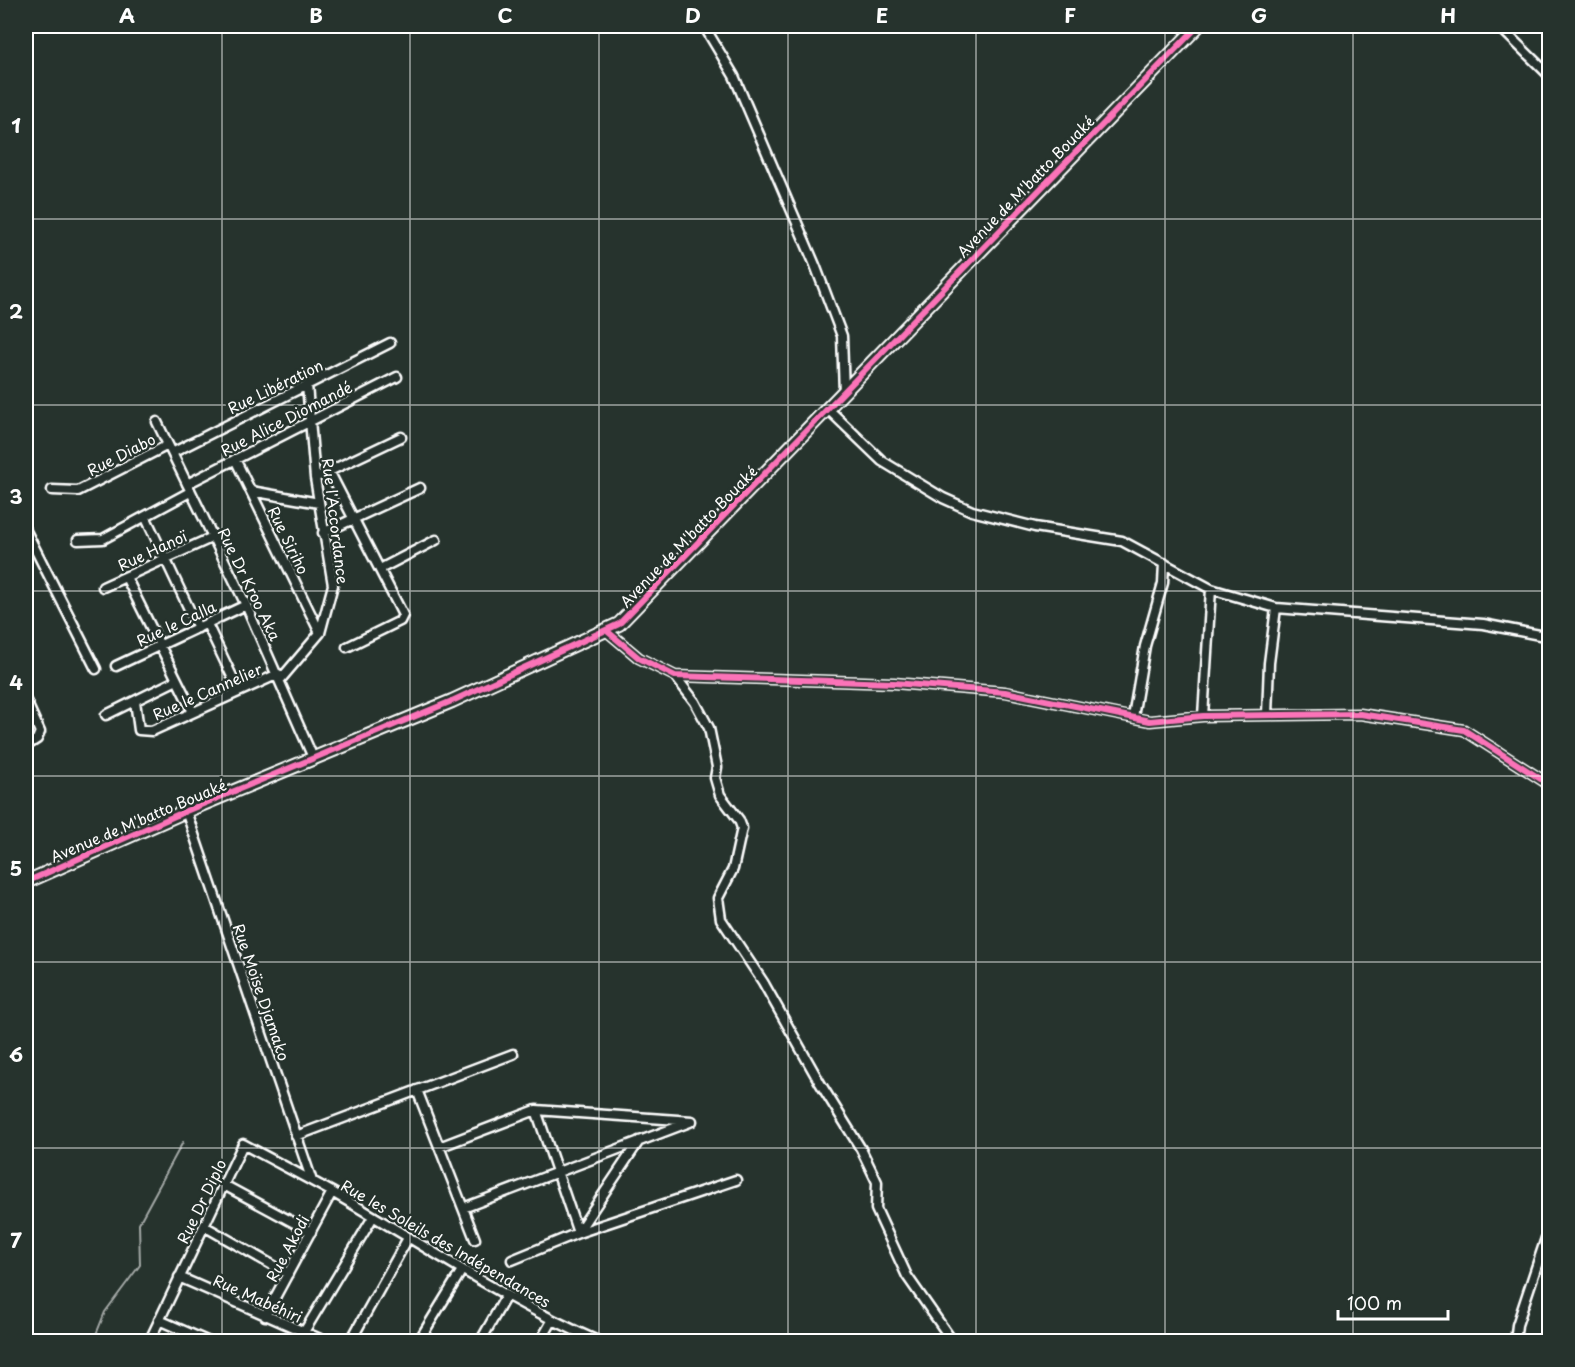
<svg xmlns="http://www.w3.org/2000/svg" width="1575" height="1367" font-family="'Playpen Sans',sans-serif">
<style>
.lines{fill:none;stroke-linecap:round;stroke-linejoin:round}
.stream{stroke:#a4a9a7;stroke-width:2}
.street-casing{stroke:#fff;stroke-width:13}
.secondary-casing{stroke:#fff;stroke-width:16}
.street{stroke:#26332d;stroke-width:8}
.secondary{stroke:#26332d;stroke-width:12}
.cycleway-casing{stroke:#26332d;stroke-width:10}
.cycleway{stroke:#fb73b8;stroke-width:6}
.grid{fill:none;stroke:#fff;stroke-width:1.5;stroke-opacity:0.55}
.labels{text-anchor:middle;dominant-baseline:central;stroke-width:5;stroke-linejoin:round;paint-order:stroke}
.street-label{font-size:15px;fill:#fff;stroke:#26332d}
.neatline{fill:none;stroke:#fff;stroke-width:2}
.grid-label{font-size:20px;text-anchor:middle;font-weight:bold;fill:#fff}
</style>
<rect width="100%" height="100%" fill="#26332d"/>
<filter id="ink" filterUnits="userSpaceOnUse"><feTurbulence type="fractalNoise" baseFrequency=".0167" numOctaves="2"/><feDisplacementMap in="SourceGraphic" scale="12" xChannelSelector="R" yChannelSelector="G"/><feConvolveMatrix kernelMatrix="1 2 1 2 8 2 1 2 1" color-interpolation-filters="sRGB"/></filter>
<g filter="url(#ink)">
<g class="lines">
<!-- stream -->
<path class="stream" d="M93 1342 105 1312 140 1265 139 1223 183 1142"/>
<defs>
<path id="street" d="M704 26 734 76 815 265 842 336 844 393
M1499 26 1550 76
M828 409 882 461 943 498 972 511 1035 527 1122 541 1211 589 1276 608 1483 624 1550 637
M157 422 246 605 314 760
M172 453 390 343
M235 459 320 633
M329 471 403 615 400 621 347 647
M315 478 401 437
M187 484 397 377
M52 490 78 491 168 445
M251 491 319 503
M146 518 198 628
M26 531 96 669
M323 533 420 488
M78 540 103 539 190 492
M380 569 436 540
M126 577 193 712
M103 587 213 537
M207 624 239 691
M607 631 639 658 675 676 894 683 1005 692 1150 721 1203 716 1360 714 1464 730 1550 785
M116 666 246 605
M675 676 695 702 709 728 717 767 715 778 720 795 739 820 742 828 733 869 718 898 721 919 763 982 820 1083 861 1149 877 1182 876 1209 907 1276 953 1342
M280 680 320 633 333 585 315 478 307 385
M26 701 40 732 37 739 26 746
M135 701 139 730 152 731 278 674
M106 715 177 680
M1267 715 1269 663 1276 608
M1203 716 1211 589
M1133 717 1145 646 1163 583 1164 563
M186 811 312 1181
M417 1090 475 1239
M536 1110 578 1233
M296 1136 513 1054
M439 1147 536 1110 692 1121
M224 1185 311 1232
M463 1208 690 1122
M204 1226 288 1274
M578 1232 639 1141
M512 1260 578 1233 736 1180
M179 1277 327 1342
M265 1316 332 1192
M159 1320 209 1342
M304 1332 373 1217
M149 1342 243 1144C272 1160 302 1175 332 1192 421 1243 506 1301 600 1342
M350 1342 408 1238
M418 1342 462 1270
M480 1342 506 1296
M540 1342 552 1321
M1515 1342 1517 1325 1550 1226"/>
<path id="secondary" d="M26 882 186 811 452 701 619 624 1198 26"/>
</defs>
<!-- street casing -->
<use href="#street" class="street-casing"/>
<!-- secondary casing -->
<use href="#secondary" class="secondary-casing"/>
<!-- street -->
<use href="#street" class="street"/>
<!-- secondary -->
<use href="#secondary" class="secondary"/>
<defs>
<path id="cycleway" d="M607 631 639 658 675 676 894 683 1005 692 1150 721 1203 716 1360 714 1464 730 1550 785
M26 882 186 811 452 701 619 624 1198 26"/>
</defs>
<!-- cycleway casing -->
<use href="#cycleway" class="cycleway-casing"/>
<!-- cycleway -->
<use href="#cycleway" class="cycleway"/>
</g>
</g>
<!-- grid -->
<path class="grid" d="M222 26V1342M410 26V1342M599 26V1342M788 26V1342M976 26V1342M1165 26V1342M1353 26V1342M26 219H1550M26 405H1550M26 591H1550M26 776H1550M26 962H1550M26 1148H1550"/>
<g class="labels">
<!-- street labels -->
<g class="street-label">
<text transform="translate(1025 186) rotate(-46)">Avenue de M'batto Bouaké</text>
<text transform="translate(275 386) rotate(-26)">Rue Libération</text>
<text transform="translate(286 418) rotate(-27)">Rue Alice Diomandé</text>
<text transform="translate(121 454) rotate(-27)">Rue Diabo</text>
<text transform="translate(336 521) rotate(83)">Rue l'Accordance</text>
<text transform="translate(688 536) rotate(-46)">Avenue de M'batto Bouaké</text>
<text transform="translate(289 540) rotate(64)">Rue Siriho</text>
<text transform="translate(152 550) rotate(-25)">Rue Hanoï</text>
<text transform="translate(250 584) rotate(64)">Rue Dr Kroo Aka</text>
<text transform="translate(176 623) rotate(-25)">Rue le Calla</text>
<text transform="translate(207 691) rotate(-24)">Rue le Cannelier</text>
<text transform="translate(138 820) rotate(-23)">Avenue de M'batto Bouaké</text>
<text transform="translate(262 992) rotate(71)">Rue Moïse Djamako</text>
<text transform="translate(201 1201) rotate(-64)">Rue Dr Diplo</text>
<text transform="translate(446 1243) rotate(30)">Rue les Soleils des Indépendances</text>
<text transform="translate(287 1248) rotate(-62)">Rue Akodi</text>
<text transform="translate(258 1298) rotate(24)">Rue Mabéhiri</text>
</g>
</g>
<!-- margin -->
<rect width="1575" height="1367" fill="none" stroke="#26332d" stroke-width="66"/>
<!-- scale -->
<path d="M1338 1310v9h110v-9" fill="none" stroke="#ffffff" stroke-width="3"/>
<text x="1347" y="1310" font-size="18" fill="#ffffff" stroke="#26332d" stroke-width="4.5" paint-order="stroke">100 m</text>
<rect x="33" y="33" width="1509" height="1301" class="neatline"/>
<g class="grid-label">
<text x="127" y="23">A</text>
<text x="316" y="23">B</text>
<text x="505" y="23">C</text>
<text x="693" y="23">D</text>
<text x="882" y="23">E</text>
<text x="1070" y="23">F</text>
<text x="1259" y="23">G</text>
<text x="1448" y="23">H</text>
<text x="16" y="133">1</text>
<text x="16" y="319">2</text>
<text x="16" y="504">3</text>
<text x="16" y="690">4</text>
<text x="16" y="876">5</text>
<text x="16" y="1062">6</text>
<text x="16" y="1248">7</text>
</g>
</svg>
